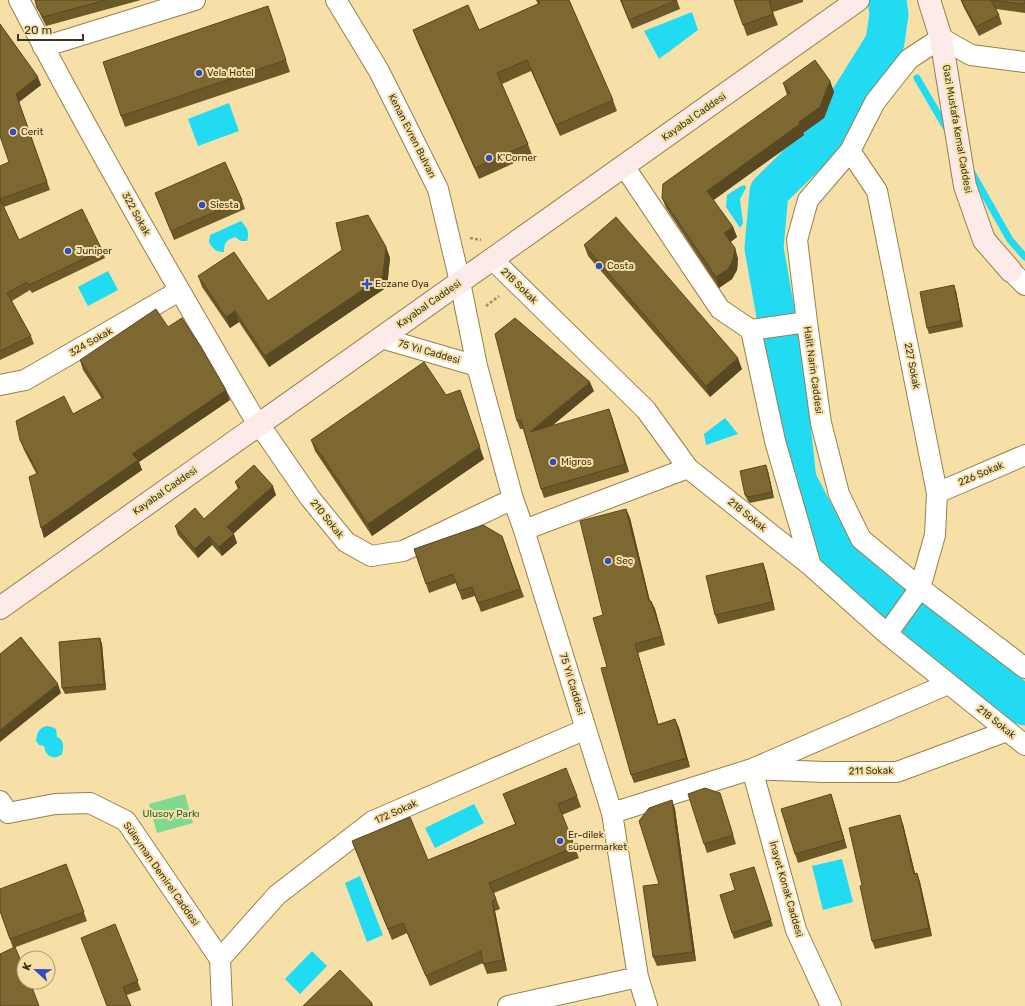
<svg xmlns="http://www.w3.org/2000/svg" width="1025" height="1006" font-family="Rubik,sans-serif">
<style>
.green{fill:#81d991}
.water{fill:#20dbf1}
.lines{fill:none;stroke-linecap:round;stroke-linejoin:round}
.stream{stroke:#20dbf1;stroke-width:7}
.river{stroke:#20dbf1;stroke-width:39}
.street-casing{stroke:#96814a;stroke-width:22}
.secondary-casing{stroke:#96814a;stroke-width:24}
.path{stroke:#a39268;stroke-width:2.5;stroke-dasharray:3 2;stroke-linecap:butt}
.street{stroke:#fff;stroke-width:20}
.secondary{stroke:#fcebe8;stroke-width:22}
.wall{fill:#6c592a}
.shaded-wall{fill:#584922}
.building{fill:#7d6831;stroke:#584922}
.poi-dot{fill:#334dbe;stroke:#f7e0a7;stroke-width:1.5}
.labels{text-anchor:middle;dominant-baseline:central;stroke-width:4;stroke-linejoin:round;paint-order:stroke}
.poi-label{font-size:10px;fill:#3d341d;stroke:#f7e0a7;text-anchor:start}
.street-label{font-size:10px;fill:#3d341d;stroke:#f7e0a7}
.park-label{font-size:10px;fill:#236232;stroke:#f7e0a7}
</style>
<rect width="100%" height="100%" fill="#f7e0a7"/>
<!-- green -->
<path class="green" d="M185 794 193 823 157 833 149 804Z"/>
<!-- water -->
<path class="water" d="M692 12 698 30 659 59 644 31Z
M229 103 239 131 198 146 188 119Z
M745 185 746 188 740 199 743 223 740 228 726 207 727 195 741 186Z
M241 221C247 228 250 232 247 241H241L235 237C226 240 224 243 224 252 216 252 213 249 209 242L210 235Z
M108 271 118 290 88 306 78 287Z
M725 418 738 434 706 445 704 434Z
M46 726 52 727 56 729 57 737C64 740 64 746 62 754 54 761 45 756 44 746L39 745 36 741C37 733 38 729 46 726Z
M474 804 484 823 435 848 425 828Z
M842 859 853 902 823 910 812 866Z
M360 876 383 935 367 942 345 883Z
M312 951 327 966 300 994 285 979Z"/>
<g class="lines">
<!-- stream -->
<path class="stream" d="M888 25 898 45
M917 78 948 131
M971 171 1010 240 1025 257"/>
<!-- river -->
<path class="river" d="M887 0 889 14 885 42 827 135 769 192 764 248 784 361 797 480 821 526 843 560 1025 706"/>
<defs>
<path id="street" d="M19 0C94 144 176 285 258 425L268 437 310 498 346 542 371 556 403 551 513 499
M336 0 379 71 438 189 460 282 477 366 513 499 524 530 612 813 638 977 647 1006
M43 47 195 0
M1025 62 971 55 941 38 909 59 875 102 850 151 808 200 797 240 807 322 821 423 839 494 861 539 920 588 1025 668
M850 151 877 191 937 493 935 535 920 588 887 634
M624 166 720 309 751 330 807 322
M492 259 646 410 688 468 811 566 887 634 1025 745
M1011 271 1025 285
M751 330 775 441 811 566
M381 338 477 366
M0 385 25 380 179 291
M937 493 1025 455
M524 530 688 468
M0 801 8 813 55 804 90 803 126 821 220 959 222 1006
M612 813 752 769 948 684
M220 959 277 895 373 821 586 729
M508 1006 638 977
M831 1006 796 930 752 769 824 772H897L1007 731"/>
<path id="secondary" d="M929 0 941 38 965 186 984 240 1011 271
M0 608 858 0"/>
</defs>
<!-- street casing -->
<use href="#street" class="street-casing"/>
<!-- secondary casing -->
<use href="#secondary" class="secondary-casing"/>
<!-- path -->
<path class="path" d="M470 238 481 240
M486 306 499 296"/>
<!-- street -->
<use href="#street" class="street"/>
<!-- secondary -->
<use href="#secondary" class="secondary"/>
</g>
<!-- wall -->
<path class="wall" d="M35 0H141L46 26 41 16Z
M536 0H569L613 100 617 111 560 136 531 71 502 84 528 144 532 155 479 179 417 41 413 30H479L538 4Z
M620 0H677L680 9 632 29Z
M734 0H803V2L773 12 778 25 747 36Z
M961 0H1025V13L996 9 999 15 1002 24 979 36 963 6Z
M268 6 290 72 125 127 121 116Z
M0 24 41 85 19 102 50 190 4 207 19 240 102 250 105 258 32 293 30 290 12 301 31 336 34 344 0 360V166L9 162Z
M830 81 834 92 824 118 803 133 804 135 713 200 733 227 737 237 730 242 735 248 738 259 737 270 732 279 719 288 666 208 662 198 787 95 783 83Z
M155 193 242 200 245 209 174 240Z
M584 245 742 369 710 397 588 256Z
M386 247 390 258 387 287 269 367 239 322 230 328 202 287 198 276 268 301Z
M956 291 963 327 929 334 927 328Z
M168 327 226 390 230 400 139 462 142 470 44 538 36 473 24 450 20 440 73 414 102 399 83 370 80 360Z
M594 391 552 426 612 417 629 472 544 498 541 489 523 429H520L517 421Z
M446 395 484 459 372 536 315 451 311 440Z
M768 471 774 498 750 503 748 501 745 495Z
M235 482 276 495 233 533 237 543 222 556 212 545 198 558 178 535 175 526 204 519 238 489Z
M626 509 630 518 650 601H651L655 609 665 645 638 653 658 724 675 719 679 728 690 767 634 783 631 775 603 615Z
M502 536 524 597 481 612 475 596 462 600 456 583 429 593 414 549Z
M763 563 766 572 775 610 718 624 715 615Z
M100 638 102 644 106 690 65 694 62 688Z
M720 793 736 844 707 853 704 844Z
M503 794 577 796 581 807 562 815 579 858 494 893 500 909 495 911 507 971 487 974 483 963 430 986 407 933 392 940 352 841 428 860 515 824Z
M831 794 847 848 798 863 795 854Z
M672 800 675 809 696 961 657 966 653 957 659 884Z
M903 824 915 873H917L920 882 932 936 875 949 872 941 862 885Z
M66 864 87 921 13 948 0 911Z
M754 867 773 926 734 939 732 933 735 890Z
M115 924 141 990 127 995 107 1006Z"/>
<!-- shaded-wall -->
<path class="shaded-wall" d="M38 77 41 85 19 102 50 190 16 94Z
M830 81 834 92 824 118 803 133 804 135 711 202 707 191 799 122Z
M733 227 737 237 728 244 724 233Z
M386 247 390 258 387 287 269 367 265 356Z
M735 248 738 259 737 270 732 279 719 288 716 277Z
M954 285 956 291 963 327 961 321Z
M235 311 239 322 230 328 226 317Z
M738 358 742 369 710 397 706 386Z
M590 382 594 391 533 441 530 432Z
M226 390 230 400 139 462 142 470 44 538 41 528 132 454Z
M464 401 484 459 372 536 368 524Z
M609 409 612 417 629 472 625 464Z
M766 465 768 471 774 498 772 492Z
M273 486 276 495 231 536 227 527Z
M626 509 630 518 652 610 649 601Z
M234 534 237 543 222 556 219 547Z
M209 536 212 545 198 558 195 549Z
M763 563 766 572 775 610 772 602Z
M651 601 655 609 665 645 662 636Z
M100 638 102 644 106 690 104 684Z
M635 644 638 653 661 733 658 725Z
M58 684 61 693 0 742V730Z
M675 719 679 728 690 767 686 758Z
M831 794 834 803 847 848 844 840Z
M672 800 675 809 696 961 693 952Z
M900 815 903 824 917 882 914 874Z
M917 873 920 882 932 936 929 928Z
M492 901 495 911 507 971 503 960Z
M372 1003 373 1006H369Z"/>
<!-- building -->
<path class="building" d="M35 0H106L43 17 37 8Z
M538 0H569L613 100 556 125 527 60 497 73 528 144 475 168 413 30 468 5 479 30 540 3Z
M621 0H677L629 20Z
M734 0H772L769 1 773 14 743 25Z
M961 0H1025V3L1022 4 991 0 999 15 976 27Z
M268 6 286 60 121 116 103 62Z
M0 24 38 77 16 94 47 182 0 199 19 240 82 209 102 250 29 285 27 282 7 293 31 336 0 351V166L9 162 0 136Z
M815 60 830 81 820 107 799 122 800 124 707 191 733 227 724 233 735 248 733 260 728 269 716 277 662 198 663 184 790 93 783 83Z
M225 162 242 200 171 231 155 193Z
M368 215 386 247 383 276 265 356 235 311 226 317 198 276 234 252 268 301 342 250 336 223Z
M616 217 738 358 706 386 584 245Z
M954 285 961 321 927 328 920 292Z
M156 309 168 327 182 318 200 345 226 390 132 454 138 460 41 528 29 477 38 473 20 440 16 421 64 396 73 414 104 397 80 360Z
M515 318 590 382 530 432 609 409 625 464 541 489 521 420 517 421 495 334Z
M424 362 446 395 460 390 480 447 368 524 311 440Z
M254 465 273 486 227 527 234 534 219 547 209 536 195 549 175 526 195 508 204 519 240 487 235 482Z
M766 465 772 492 748 497 745 495 740 471Z
M626 509 649 601H651L662 636 635 644 658 725 675 719 686 758 631 775 601 668 607 667 593 618 603 615 580 521Z
M483 525 502 536 520 589 478 603 472 587 459 591 453 574 426 584 414 549Z
M763 563 772 602 715 615 706 576Z
M21 637 58 684 0 730V654Z
M100 638 104 684 62 688 59 642Z
M566 768 577 796 558 804 575 847 489 883 496 899 492 901 503 960 483 964 481 951 426 976 403 923 388 929 352 841 410 817 428 860 516 824 503 794Z
M705 788 720 793 733 835 704 844 688 794Z
M831 794 844 840 795 854 781 809Z
M672 800 693 952 653 957 643 886 659 884 639 821 649 808Z
M900 815 914 874 917 873 929 928 872 941 860 886 862 885 849 828Z
M66 864 84 912 10 939 0 911V889Z
M754 867 771 920 732 933 720 895 735 890 730 874Z
M115 924 138 981 123 987 131 1006H107L81 938Z
M15 947 24 968V982H30L39 1006H0V954Z
M340 970 372 1003 369 1006H303Z"/>
<!-- markers -->
<g class="poi-dot">
<circle cx="199" cy="73" r="4"/>
<circle cx="13" cy="132" r="4"/>
<circle cx="489" cy="158" r="4"/>
<circle cx="202" cy="205" r="4"/>
<circle cx="68" cy="251" r="4"/>
<circle cx="599" cy="266" r="4"/>
<path d="M365 278h4v4h4v4h-4v4h-4v-4h-4v-4h4z"/>
<circle cx="553" cy="462" r="4"/>
<circle cx="608" cy="561" r="4"/>
<circle cx="560" cy="841" r="4"/>
</g>
<g class="labels">
<!-- poi labels -->
<g class="poi-label">
<text x="207" y="73">Vela Hotel</text>
<text x="21" y="132">Cerit</text>
<text x="497" y="158">K'Corner</text>
<text x="210" y="205">Siesta</text>
<text x="76" y="251">Juniper</text>
<text x="607" y="266">Costa</text>
<text x="375" y="284">Eczane Oya</text>
<text x="561" y="462">Migros</text>
<text x="616" y="561">Seç</text>
<text x="568" y="835">Er-dilek<tspan x="568" dy="12">süpermarket</tspan></text>
</g>
<!-- street labels -->
<g class="street-label">
<text transform="translate(694 117) rotate(-35)">Kayabal Caddesi</text>
<text transform="translate(957 129) rotate(80)">Gazi Mustafa Kemal Caddesi</text>
<text transform="translate(412 136) rotate(63)">Kenan Evren Bulvarı</text>
<text transform="translate(136 214) rotate(61)">322 Sokak</text>
<text transform="translate(519 286) rotate(44)">218 Sokak</text>
<text transform="translate(429 304) rotate(-35)">Kayabal Caddesi</text>
<text transform="translate(91 342) rotate(-30)">324 Sokak</text>
<text transform="translate(429 352) rotate(16)">75 Yıl Caddesi</text>
<text transform="translate(912 366) rotate(79)">227 Sokak</text>
<text transform="translate(813 370) rotate(82)">Halit Narin Caddesi</text>
<text transform="translate(981 474) rotate(-23)">226 Sokak</text>
<text transform="translate(165 491) rotate(-35)">Kayabal Caddesi</text>
<text transform="translate(747 515) rotate(39)">218 Sokak</text>
<text transform="translate(327 519) rotate(51)">210 Sokak</text>
<text transform="translate(572 684) rotate(73)">75 Yıl Caddesi</text>
<text transform="translate(996 722) rotate(39)">218 Sokak</text>
<text transform="translate(871 771) rotate(-1)">211 Sokak</text>
<text transform="translate(396 812) rotate(-24)">172 Sokak</text>
<text transform="translate(161 874) rotate(55)">Süleyman Demirel Caddesi</text>
<text transform="translate(786 889) rotate(74)">İnayet Konak Caddesi</text>
</g>
<!-- park labels -->
<g class="park-label">
<text x="171" y="814">Ulusoy Parkı</text>
</g>
</g>
<!-- north arrow -->
<g transform="translate(36 970) rotate(292)"><circle r="19" fill="#f7e0a7" stroke="#ad9b70"/>
<path d="M0-3L7 15L0 10L-7 15Z" fill="#334dbe"/>
<text y="-6" font-size="11" font-weight="bold" text-anchor="middle" fill="#3d341d">K</text>
</g>
<!-- scale -->
<path d="M18 34v6h65v-6" fill="none" stroke="#3d341d" stroke-width="2"/>
<text x="24" y="34" font-size="12" fill="#3d341d" stroke="#f7e0a7" stroke-width="3" paint-order="stroke">20 m</text>
</svg>
